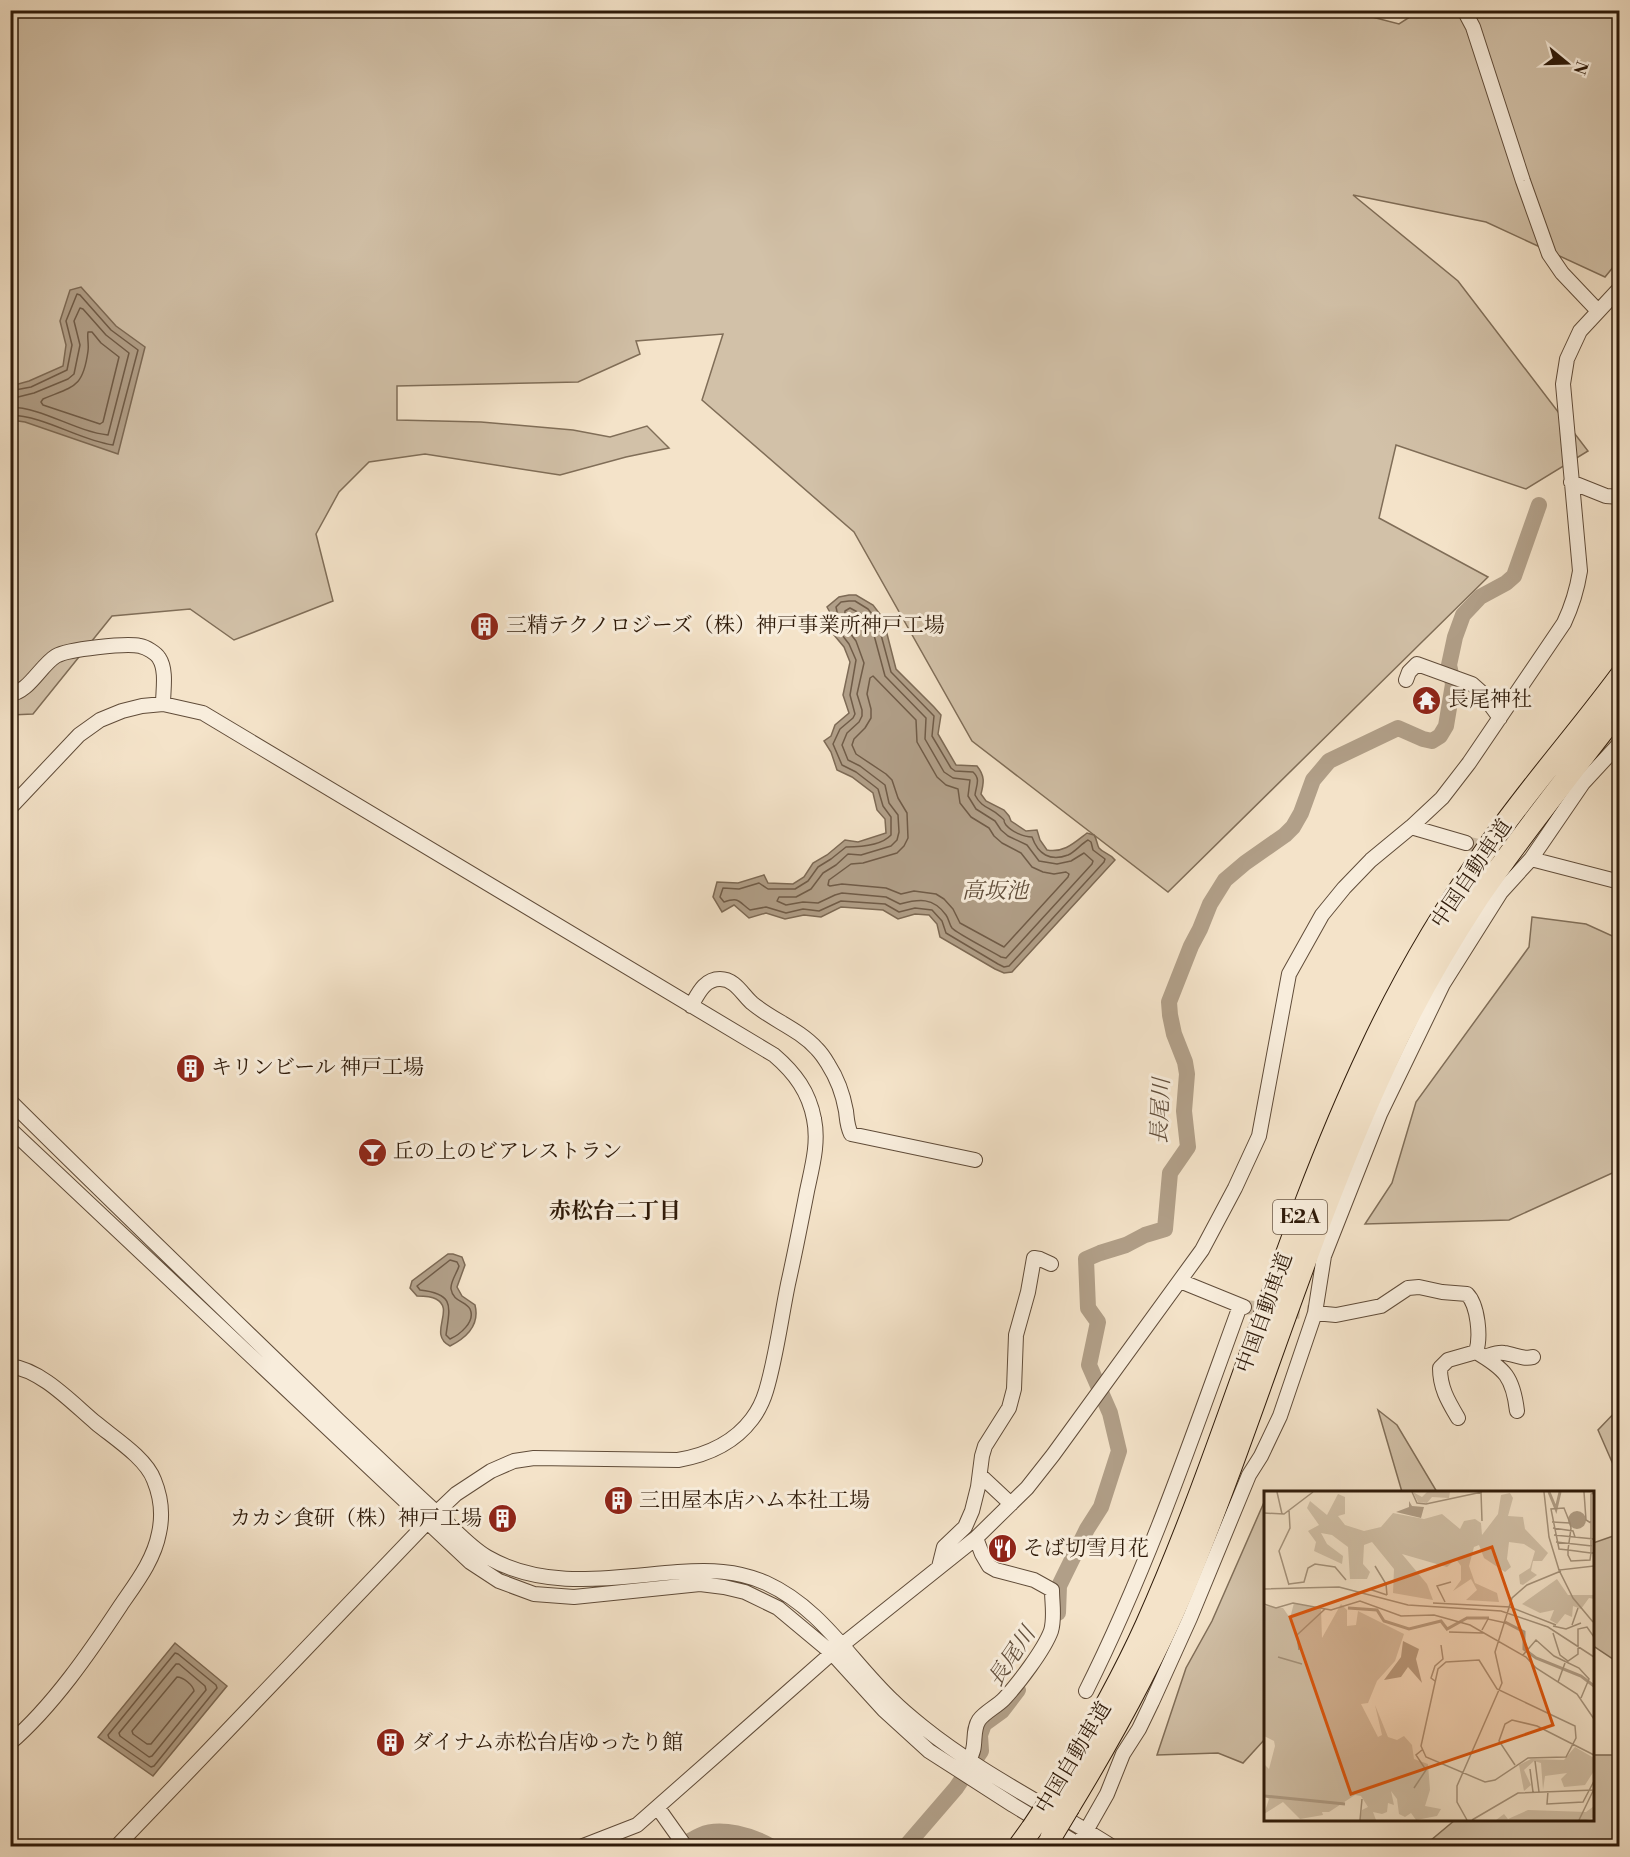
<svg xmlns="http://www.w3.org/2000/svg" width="1630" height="1857" font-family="'Libre Bodoni','Noto Serif JP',serif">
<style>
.green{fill:#d2c1a8;stroke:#806e58;stroke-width:1.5}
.water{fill:#b19f88;stroke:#7d6a55;stroke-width:1.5}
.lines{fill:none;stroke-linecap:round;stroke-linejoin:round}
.shore{stroke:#705c48;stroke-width:1.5}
.river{stroke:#b19f88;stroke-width:16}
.minor-tunnel{stroke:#ccbba3;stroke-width:14;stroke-dasharray:14 7;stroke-linecap:butt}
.minor-casing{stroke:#604c39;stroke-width:16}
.highway-casing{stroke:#2e1a09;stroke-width:23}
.minor{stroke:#f8eddc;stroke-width:14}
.highway{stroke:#f4e3c9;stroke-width:21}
.highway-bridge-casing{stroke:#2e1a09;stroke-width:23;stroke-linecap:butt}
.highway-bridge{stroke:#f4e3c9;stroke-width:21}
.labels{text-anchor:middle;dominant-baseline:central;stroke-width:6;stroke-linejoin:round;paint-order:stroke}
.shield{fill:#f8eddc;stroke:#6b5948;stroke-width:1.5}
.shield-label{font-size:20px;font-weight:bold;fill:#2e1a09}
.poi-label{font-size:21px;fill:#2e1a09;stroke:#f8eddc;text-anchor:start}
.street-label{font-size:21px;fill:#2e1a09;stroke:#f8eddc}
.water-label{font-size:22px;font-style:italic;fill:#624f3c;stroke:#f8eddc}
.neighbourhood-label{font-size:22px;font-weight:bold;fill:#2e1a09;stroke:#f8eddc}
.inset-river{fill:none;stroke:#b19f88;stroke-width:3}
.inset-road{fill:none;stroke:#a5937c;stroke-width:1.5}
.view{fill:#df560c;fill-opacity:0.15;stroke:#df560c;stroke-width:3}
.inset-edge{fill:none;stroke:#2e1a09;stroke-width:3}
</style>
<rect width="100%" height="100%" fill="#f4e3c9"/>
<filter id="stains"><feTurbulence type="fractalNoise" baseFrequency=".00333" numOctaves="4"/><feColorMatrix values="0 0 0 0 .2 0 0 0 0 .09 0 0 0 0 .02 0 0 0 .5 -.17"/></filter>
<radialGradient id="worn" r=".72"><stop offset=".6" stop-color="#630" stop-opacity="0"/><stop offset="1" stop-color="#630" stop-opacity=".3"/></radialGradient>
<!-- green -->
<path class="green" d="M1345 10 1399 24 1419 11H1619V260L1605 277 1486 222 1353 195 1458 281 1588 451 1526 489 1396 445 1379 518 1488 577 1168 892 972 741 854 532 702 400 723 334 636 341 640 354 578 382 397 386V420L481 422 573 430 610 437 647 426 669 448 626 457 560 475 425 454 369 462 339 492 316 534 333 601 234 640 190 609 112 616 33 714 11 715 10 11Z
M1532 917 1586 924 1619 939V1170L1509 1220 1365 1224 1392 1183 1416 1102 1529 947Z
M1619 1408V1478L1598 1430Z
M1378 1410 1397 1425 1437 1492H1402Z
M1265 1500V1739L1243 1763 1218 1753 1157 1755 1186 1668 1212 1621Z
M1619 1534H1620L1619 1663 1592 1645 1593 1543Z
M1593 1755H1619V1846H1424L1455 1820H1592Z"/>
<!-- water -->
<path class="water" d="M81 287 116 326 145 347 118 454 25 422 11 420V386L29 381 63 366 66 345 60 321 70 290Z
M849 595H856L873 605 883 618 896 669 934 707 941 715 938 734 956 765 977 766C985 776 984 782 981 794L986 801 1004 810 1009 816 1011 821 1026 831 1037 830 1040 840 1047 850C1064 853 1074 843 1087 833L1094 835C1097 839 1097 845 1099 848 1104 854 1110 853 1115 860L1012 972 1004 973 995 969 940 937 937 924 929 915 915 914 898 919 883 910 841 907 821 917 804 915 785 919 766 913 749 918 734 905 722 912 713 897 717 882 738 883 764 875 768 883 793 884 804 877 813 863 827 855 845 840 858 842 886 833 885 819 877 810 873 793 852 777 837 770 831 752 824 741 831 736 835 725 849 713 843 695 850 662 844 647 829 629 832 616 827 607 839 597Z
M448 1254H453L462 1257 465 1265 457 1287 462 1296 475 1305C480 1325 466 1338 450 1346 427 1334 456 1309 436 1299 431 1296 422 1296 417 1296L410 1288 412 1281Z
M175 1643 227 1686 153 1776 98 1737Z"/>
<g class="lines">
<!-- shore -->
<path class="shore" d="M88 332H92L101 343 119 357 103 422 100 424 43 405 41 402 43 399C74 386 83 388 88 351 89 344 87 338 88 332Z
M10 391 31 387 67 370 72 345 66 321 77 294 80 295 111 330 138 350 113 445C79 440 45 416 10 415
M10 399 34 393 68 379 74 374 80 345 74 321 80 308 83 309 106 335 129 353 108 435C74 431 44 408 10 407
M849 601H855L868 609 877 620 891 672 934 716 932 736 951 768 955 771 973 772C981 779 976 786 975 795 982 809 991 807 1001 817 1008 823 1001 818 1006 825 1012 832 1024 837 1032 837 1038 854 1050 862 1068 855 1075 852 1081 844 1088 840L1091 842 1093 850 1105 859 1104 862 1009 966 1004 967 998 964 946 933 942 921 932 910 915 908 899 912 885 904 841 901 819 911 803 909 786 913 766 907 750 910C738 901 739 897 724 902L720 897 723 888 739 889 759 883 768 889H795L808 881 818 867 831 859 846 847C860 847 881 846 891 835V817L883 806 878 789 856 772 842 765 833 744 840 729 853 718 855 714 850 695 856 660 849 644 836 627 838 616 836 607 841 602Z
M850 608 863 615 871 624 885 676 926 718 925 739 944 772 953 778 970 780 968 796 976 809 995 821 1001 830 1008 836 1027 845 1039 861 1057 864 1071 861 1084 853 1093 861 1092 864 1006 958 1001 957C993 952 956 933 952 928 949 924 949 919 946 915 933 897 919 899 900 904L886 897 842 893 835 895 818 903 803 902 786 905 777 901 779 897H796L811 889 823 873 836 865 848 854 861 855 891 846 897 840 899 832 898 815 889 803 885 785 860 766 848 760 842 745 847 733 859 722 862 716V710L857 694 864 663 856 641 844 625 845 611Z
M873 676 916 720 917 742 937 777 946 785 958 789 960 803 971 817 989 828 994 836 1002 843 1021 853 1032 867 1043 872 1054 874 1066 872 1069 874 1068 877 1004 947 960 923 953 909 944 899 936 894 914 891 901 894 886 888 842 884 830 886 828 885 829 880 851 864 863 863 897 853 904 846 908 838 907 813 898 798 892 780 886 774 856 754 852 745 854 739 865 728 871 718V709L867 694 870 678Z
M450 1260 457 1262 459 1266C457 1273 450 1282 451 1289 453 1302 466 1301 470 1309 476 1322 459 1335 450 1339L446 1335C450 1306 455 1294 420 1290L417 1286Z
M175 1653 178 1654 216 1685 217 1688 154 1766 151 1767 109 1738 108 1735Z
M176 1664H179L205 1686 206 1690 152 1756 149 1757 120 1736 119 1733Z
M177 1677C183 1677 193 1685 194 1691L151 1744H147L133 1734 132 1731Z"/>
<!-- river -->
<path class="river" d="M1058 1613 1059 1586 1087 1529 1101 1507 1119 1451 1110 1413 1089 1365 1098 1322 1088 1308 1086 1259 1100 1253 1126 1245 1145 1235 1165 1229 1170 1173 1188 1147 1184 1111 1187 1074 1185 1062 1174 1034 1170 1015 1169 1002 1191 946 1200 929 1210 904 1225 880 1245 863 1285 835 1293 827 1301 813 1313 780 1329 761 1398 728 1423 739 1432 741 1440 736 1446 726 1453 684 1449 665 1455 637 1463 615 1480 597 1506 583 1514 576 1539 505
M680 1846C687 1843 694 1838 701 1835 721 1826 753 1836 770 1846
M906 1846 956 1788 981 1751 980 1735 984 1724 1002 1711 1018 1690"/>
<!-- minor-tunnel -->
<path class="minor-tunnel" d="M1466 843 1531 859
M1244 1307 1315 1313"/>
<defs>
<path id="minor" d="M1464 10 1473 27 1523 181 1549 254 1562 273 1598 311
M1571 482 1606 496 1620 497
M1406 680 1409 672 1417 664 1472 684 1481 692 1500 718
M10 694C28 693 41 665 56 656 68 649 126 643 140 646 146 647 156 653 159 658 167 670 163 691 163 704
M10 808 79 735 100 720 122 711 142 706 163 704 203 713 774 1055C795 1073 809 1092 814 1119 819 1143 812 1167 807 1191 801 1222 795 1253 788 1284 781 1318 776 1358 766 1391 763 1401 758 1411 752 1419 734 1443 707 1455 678 1460L534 1458 514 1461 491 1471 456 1494 436 1513 117 1846
M1411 827 1466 843
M1531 859 1620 882
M691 1006C698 994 704 979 720 979 735 979 742 994 752 1003 772 1020 799 1029 817 1049 821 1053 825 1059 828 1064 837 1078 843 1094 846 1111 847 1119 847 1126 851 1134L975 1160
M10 1101C119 1209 229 1315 339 1421 373 1453 406 1485 440 1516 455 1530 470 1547 487 1557 546 1591 614 1577 678 1572 709 1570 737 1570 766 1583 821 1608 850 1660 892 1700 902 1710 913 1719 923 1727 980 1773 1050 1807 1111 1846
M10 1129 470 1562 499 1581 534 1594 574 1597 700 1584 724 1587 745 1592 778 1608 832 1653 884 1710 929 1751 1013 1805 1081 1846
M1180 1281 1244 1307
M1315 1313 1336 1315 1381 1306 1408 1288 1419 1287 1442 1292 1467 1294C1478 1305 1481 1337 1476 1352L1448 1360 1440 1368C1440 1388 1448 1401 1458 1418
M1476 1352C1505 1369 1513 1377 1517 1411
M1484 1357C1491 1355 1497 1352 1504 1353 1514 1354 1523 1360 1533 1357
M10 1366C42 1370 72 1403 96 1423 114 1438 146 1458 154 1480 161 1497 163 1515 159 1533 154 1560 136 1583 121 1605 90 1652 53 1706 10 1743
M980 1475 1011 1504
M939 1567 944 1547 965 1527 972 1511 978 1487 982 1456 985 1446 1009 1408 1014 1389 1016 1335 1028 1292 1034 1258 1040 1259 1051 1264
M1086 1691C1148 1567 1193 1435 1240 1306
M969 1759C978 1748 971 1732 979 1720 985 1712 996 1707 1004 1699 1018 1684 1044 1650 1051 1631 1055 1618 1052 1603 1052 1590L1034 1580 996 1570 989 1566 982 1554 976 1538
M658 1808 685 1846
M1082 1838 1107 1794 1123 1754 1139 1729 1152 1702 1190 1618 1249 1475 1261 1456 1280 1416 1315 1313 1324 1256 1380 1114 1443 984 1501 892 1531 859 1583 783 1620 743
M583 1846 637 1825 832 1653 976 1538 1027 1488 1053 1455 1202 1250 1235 1188 1259 1136 1289 974 1322 915 1344 888 1371 860 1411 827 1442 798 1469 763 1564 623C1572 606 1577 590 1580 571L1563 384 1567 359 1580 331 1620 288"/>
<path id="highway" d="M1052 1798C1086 1742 1119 1685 1146 1625 1230 1437 1282 1236 1370 1050 1403 979 1443 911 1488 847 1529 788 1577 734 1620 676
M1069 1807C1111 1738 1150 1668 1182 1593 1255 1418 1307 1233 1387 1061 1413 1004 1444 950 1478 898 1522 833 1572 772 1620 709
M1019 1846 1032 1828"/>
</defs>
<!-- minor casing -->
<use href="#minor" class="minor-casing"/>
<!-- highway casing -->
<use href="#highway" class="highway-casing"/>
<!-- minor -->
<use href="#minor" class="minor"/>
<!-- highway -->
<use href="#highway" class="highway"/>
<defs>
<path id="highway-bridge" d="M1032 1828 1052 1798
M1051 1837 1069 1807"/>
</defs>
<!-- highway-bridge casing -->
<use href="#highway-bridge" class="highway-bridge-casing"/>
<!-- highway-bridge -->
<use href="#highway-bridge" class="highway-bridge"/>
</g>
<!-- icons -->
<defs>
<symbol id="building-disc" viewBox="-11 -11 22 22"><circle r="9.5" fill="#8f2418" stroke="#f8eddc"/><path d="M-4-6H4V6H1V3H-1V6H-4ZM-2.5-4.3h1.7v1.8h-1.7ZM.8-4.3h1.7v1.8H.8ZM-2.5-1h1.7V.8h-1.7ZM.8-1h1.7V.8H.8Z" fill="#fff"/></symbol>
<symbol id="temple-disc" viewBox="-11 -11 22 22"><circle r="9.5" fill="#8f2418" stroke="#f8eddc"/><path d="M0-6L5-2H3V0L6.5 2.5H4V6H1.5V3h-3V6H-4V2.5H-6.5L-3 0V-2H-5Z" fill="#fff"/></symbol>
<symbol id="bar-disc" viewBox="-11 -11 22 22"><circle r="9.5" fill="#8f2418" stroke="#f8eddc"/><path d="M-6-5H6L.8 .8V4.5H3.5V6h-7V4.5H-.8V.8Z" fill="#fff"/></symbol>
<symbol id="restaurant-disc" viewBox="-11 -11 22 22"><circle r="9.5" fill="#8f2418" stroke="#f8eddc"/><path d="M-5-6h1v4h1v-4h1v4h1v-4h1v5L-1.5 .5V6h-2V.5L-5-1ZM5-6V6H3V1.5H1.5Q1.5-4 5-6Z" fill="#fff"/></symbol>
</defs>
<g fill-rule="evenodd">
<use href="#building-disc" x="468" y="610" width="33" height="33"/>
<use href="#temple-disc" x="1410" y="684" width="33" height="33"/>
<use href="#building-disc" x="174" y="1052" width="33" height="33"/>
<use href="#bar-disc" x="356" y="1136" width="33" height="33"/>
<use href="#building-disc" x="602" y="1484" width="33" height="33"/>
<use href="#building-disc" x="486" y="1502" width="33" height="33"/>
<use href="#restaurant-disc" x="986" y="1532" width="33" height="33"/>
<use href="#building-disc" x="374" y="1726" width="33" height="33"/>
</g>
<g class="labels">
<!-- shield labels -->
<rect class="shield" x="1273" y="1200" width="54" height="34" rx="4.5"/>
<g class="shield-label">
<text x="1300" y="1217">E2A</text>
</g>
<!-- poi labels -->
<g class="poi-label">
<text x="506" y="626">三精テクノロジーズ（株）神戸事業所神戸工場</text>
<text x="1448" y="700">長尾神社</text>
<text x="211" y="1068">キリンビール 神戸工場</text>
<text x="393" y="1152">丘の上のビアレストラン</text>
<text x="639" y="1501">三田屋本店ハム本社工場</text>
<text x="482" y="1519" text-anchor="end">カカシ食研（株）神戸工場</text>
<text x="1023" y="1549">そば切雪月花</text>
<text x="412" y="1743">ダイナム赤松台店ゆったり館</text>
</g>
<!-- street labels -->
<g class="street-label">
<text transform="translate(1472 874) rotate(-56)">中国自動車道</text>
<text transform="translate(1265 1313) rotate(-70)">中国自動車道</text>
<text transform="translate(1074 1758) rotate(-59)">中国自動車道</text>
</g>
<!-- water labels -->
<g class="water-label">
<text x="995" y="891">高坂池</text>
<text transform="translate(1161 1111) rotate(-88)">長尾川</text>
<text transform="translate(1012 1657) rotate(-56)">長尾川</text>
</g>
<!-- neighbourhood labels -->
<g class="neighbourhood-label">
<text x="615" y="1211">赤松台二丁目</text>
</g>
</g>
<!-- overview -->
<g transform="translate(1264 1491)">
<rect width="330" height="330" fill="#f4e3c9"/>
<path d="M149 1 158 6 163 1H186L185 7 168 6 163 12 154 11ZM246 2 249 7 244 25 259 26 261 38 284 62 278 70H269L267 80 273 84 259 94 256 93 255 84 266 77 271 60 260 53 245 51 243 68 247 76 241 81 220 67 215 54 210 56 205 75 211 92 233 102 235 111 202 109 213 99 207 88 189 100 197 89V75L192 68 183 76 138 63 163 93 169 109 129 102 130 78 108 51 100 54 99 73 106 81 103 88H86L84 56 68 44 57 42 63 53 79 65 78 73 50 60 52 51 44 40 55 34 43 17 46 10 63 24 74 3 81 6V23L74 25 81 34 100 40 117 36 129 22 160 28 178 23 196 38 200 30 211 28 217 32 218 44 234 23 237 4ZM293 88 304 104H330V108L325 107 317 118 309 115 308 126 301 123 293 133 286 129 290 119 276 122 258 113ZM30 112 57 118 58 147 77 113 83 119V135L92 134 94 120 140 143 131 170 113 190 104 212 97 213 114 246 118 244 111 214 124 246 133 249 140 245 148 254 150 268 164 273 166 299 161 315 177 318 173 325 152 329 147 322 141 326 135 323 133 308 127 300 130 314 124 312 123 321 118 323 109 321 112 329H96L98 319 104 316 97 305 91 304 65 321H58L59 324 36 328 19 311 0 323 5 308 0 304V273L5 278 11 255 10 250 0 245V115L19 117 26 127ZM311 256 330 267V280L321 294 300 296 297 288 303 282 281 285 279 299 277 272 270 270 260 279 267 294 260 300 255 274 267 268 300 269ZM330 315V327L322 329H232L240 323 244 328 264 319 322 321Z" fill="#d2c1a8"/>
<path d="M145 10 148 15 160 16 157 27 132 21 145 16ZM304 29a9 9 0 1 1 18 0a9 9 0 1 1-18 0ZM139 150 155 158 152 168 158 192 144 176 137 186 120 189 137 166Z" fill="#b19f88"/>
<path class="inset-river" d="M285 1 292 18 296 1M84 117 113 119 120 130 145 138 177 130 183 138 203 127H225M241 131 260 141V158L272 167 317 185 330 195M0 305 81 313"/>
<path class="inset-road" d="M13 1 18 23M148 1 153 12 162 13 218 1M217 1 218 30M280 1 285 46 295 79M320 1 322 29 327 32M330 2 327 3V62L326 69 307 70 304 64V59L307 37 306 32 300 17 287 18 295 58 304 59 312 60 319 61 327 62H330M25 19 26 37 15 60 25 94M0 22 20 23 49 1M288 31 306 32M289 37 309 40 311 46M290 44 330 48M292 51 328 55M111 75 122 93 123 104M25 93 40 91 44 77 51 73 71 76 82 89M0 98 75 96 144 114 237 120 284 136 330 166M105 98 123 104M181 111 173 95 187 91M169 112 246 116 292 134M0 113 12 117 29 112 67 119 96 110 137 125 170 124 206 134 262 166 272 177 313 203 330 228M329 131 309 107 295 79 330 75M308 134 314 117M289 135 302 138 317 132M218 139 224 128 242 132M185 141 219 142M289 142 296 164 304 170 314 163V138L323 136 330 146M35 159 33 144 61 118M259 164 272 149 290 165 315 177 325 188 317 207M14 166 38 173M215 169 233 198 311 235 312 247 302 266 264 267 231 289 221 291 162 266 157 255 174 178 182 171ZM171 190 167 187 171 175 179 168 177 154M294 191 301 172M271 270 275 301M251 274 235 250 241 233 248 229 273 235 330 264M266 278 269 301M150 297 162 279 152 264 158 259M284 300 283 313 319 311 330 290M96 329 98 308M203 329 193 311V295L238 192 231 161 248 107 263 94 297 80M208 329 254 302 330 299M315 329 330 298"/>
<path class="view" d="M228 56 289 234 87 303 26 126Z"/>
<rect width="330" height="330" class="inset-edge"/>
</g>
<!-- margin -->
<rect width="1630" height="1857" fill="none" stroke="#f4e3c9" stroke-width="36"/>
<rect x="12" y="12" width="1606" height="1833" fill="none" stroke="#2e1a09" stroke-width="3"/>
<rect x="18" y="18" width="1594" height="1821" fill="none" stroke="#2e1a09" stroke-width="1.5"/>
<!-- north arrow -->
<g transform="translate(1567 63) rotate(109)" stroke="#f8eddc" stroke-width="4.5" paint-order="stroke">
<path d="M0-4.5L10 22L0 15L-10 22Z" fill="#2e1a09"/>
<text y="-9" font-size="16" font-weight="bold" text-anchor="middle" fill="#2e1a09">N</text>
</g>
<rect width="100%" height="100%" filter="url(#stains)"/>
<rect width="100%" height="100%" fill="url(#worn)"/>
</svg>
